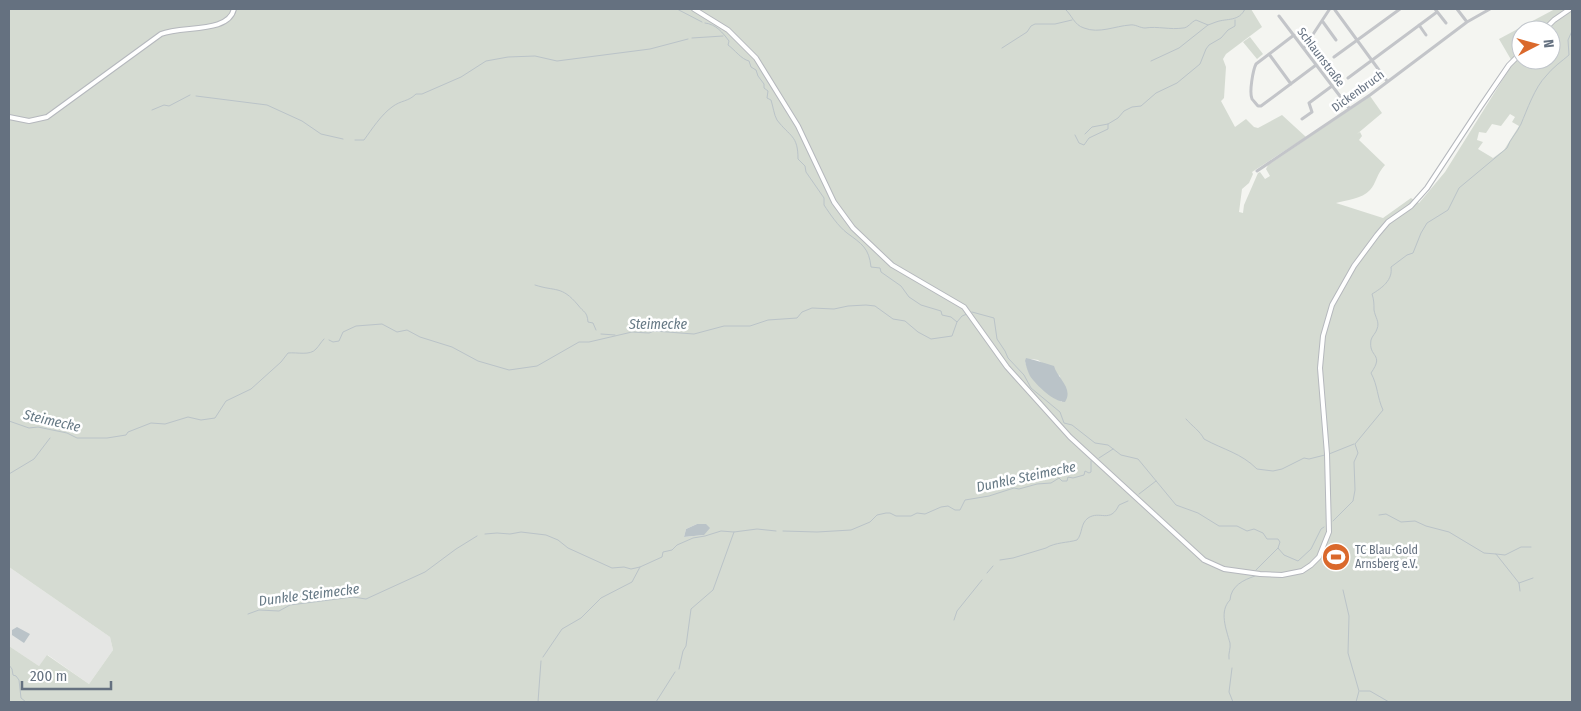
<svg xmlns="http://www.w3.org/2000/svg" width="1581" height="711" font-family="'Fira Sans Condensed',sans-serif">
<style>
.built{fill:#e5e6e4}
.green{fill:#d5dbd2;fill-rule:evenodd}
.water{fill:#bac3c8}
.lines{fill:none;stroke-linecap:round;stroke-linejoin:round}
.stream{stroke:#bac3c8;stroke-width:1}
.secondary-casing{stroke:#b5b8bd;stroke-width:6}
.minor{stroke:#c3c5c9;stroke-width:3}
.secondary{stroke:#fff;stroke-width:4}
.labels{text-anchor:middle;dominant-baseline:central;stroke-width:5;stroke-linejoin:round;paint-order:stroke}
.street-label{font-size:12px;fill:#657180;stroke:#fff}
.poi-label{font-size:12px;fill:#657180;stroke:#fff;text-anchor:start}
.water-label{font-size:14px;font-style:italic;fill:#667985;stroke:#fff}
</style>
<rect width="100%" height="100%" fill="#f4f5f1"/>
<!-- built -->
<path class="built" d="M9 567 110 637 113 650 89 684 48 655 39 666 9 646Z"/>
<!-- green -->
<path class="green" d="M9 9H1251L1262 27 1226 54 1223 59 1226 67 1224 98 1221 101 1235 127 1246 119 1254 127 1258 128 1282 115 1306 137 1252 172 1253 174 1249 183 1242 189 1239 212 1243 213 1244 205 1258 173 1260 172 1265 179 1270 176 1266 169 1268 165 1370 96 1382 113 1357 134 1360 132 1362 136 1359 140 1385 165C1377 173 1376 184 1370 190 1362 199 1346 200 1336 203L1383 218 1411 198 1419 203 1445 172 1513 63 1499 39 1555 9H1572V702H9V646L39 666 47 655 89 684 113 650 110 637 9 567ZM1521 30H1551V60H1521ZM1510 114 1515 117 1512 122 1519 126 1504 150 1493 158 1478 149 1483 142 1477 140 1479 132 1486 133 1492 124 1501 126ZM1032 359 1038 360 1060 376 1062 402C1045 393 1030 380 1025 361ZM1054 421C1086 448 1120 479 1150 508 1168 525 1184 544 1203 558 1223 573 1285 581 1306 567 1319 558 1323 546 1328 532L1330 535C1319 576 1287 580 1250 575 1230 572 1221 572 1203 561L1085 454ZM697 524 704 535 684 537 686 529Z
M1250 37 1263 54 1257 59 1243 42Z"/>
<!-- water -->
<path class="water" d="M1026 358C1036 360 1044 363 1054 366 1057 378 1074 388 1065 402 1054 402 1037 386 1030 376 1028 372 1026 366 1025 361Z
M697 524H706L710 528 704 535 684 537 686 529Z
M17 627 30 634 24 643 12 635V630Z"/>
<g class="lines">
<!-- stream -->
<path class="stream" d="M677 9 702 22
M1065 9C1072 15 1074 25 1084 28 1099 34 1115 26 1130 25 1135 24 1140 28 1145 28 1158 26 1170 30 1183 28 1188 28 1191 22 1196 20L1208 25C1211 24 1213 23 1216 22 1227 18 1239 22 1245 9
M705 23C716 24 723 33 729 41L728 45C735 50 741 59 749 61L751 67 756 70 758 76 764 84V88L768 91 767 98 771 100C773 106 774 115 777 120 790 137 798 135 798 159L805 166 806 172 824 198V205C830 214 838 226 847 233 862 244 869 248 871 267L880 268 881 272 901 286 909 297 921 305 941 311 942 315 951 317 957 322 962 316 967 314
M692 38 723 36
M1002 48 1027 32 1031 26 1035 24H1055L1072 20
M1151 61 1179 48 1208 25
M196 96 267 105 302 121 321 134 343 139
M152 110 164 105 169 106 190 95
M1085 134 1092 127 1108 124 1118 118 1124 111 1132 107 1141 106 1156 93 1177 83 1200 64 1206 49 1209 45 1221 38 1228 30 1235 26V20
M1075 135 1079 143 1084 145 1089 138 1108 129V124
M355 140H364C372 129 381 115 392 107 401 100 408 102 416 94H422L461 77 486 61 508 57 535 56 557 61 650 49 688 39
M535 285C556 292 561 285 578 305 584 313 587 311 588 322L593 323 596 330
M972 312 994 318 997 339 1005 351 1008 358 1024 375 1031 388 1060 412 1064 423 1072 425 1095 443 1108 445 1121 455 1138 459 1176 505 1198 513 1219 526H1237L1247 531 1254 529 1263 533 1267 539H1278L1280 542 1278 548 1284 555 1298 561 1311 549 1321 529 1324 527
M601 334 615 335
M329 340 333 342 339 341 343 332 356 326 382 324 397 332 407 330 420 337 452 347 478 361 509 370 537 366 579 342H589L632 332 649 333 654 331 694 334 724 326H750L768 320 797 318 802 312 812 308 834 309 848 306 866 305 875 306 893 319 905 321 918 332 931 339 952 336 957 322
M1186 419C1192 426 1200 431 1204 439 1224 450 1241 453 1257 469L1273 471 1282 469 1304 458 1309 459 1325 455
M9 421 29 428 38 427 67 433 77 438H107L126 435 128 432 151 423 165 424 188 417 201 420 215 418 226 401 251 389 281 362 288 353C297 352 310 356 316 349 319 346 321 342 324 339
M1329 454 1354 444
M1099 458 1113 449
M9 474 34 459 50 438
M1139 494 1156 481
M1379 515 1386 514 1401 522 1415 521 1426 526 1449 532 1484 553 1496 554 1519 583 1520 591
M1333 521 1353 501 1355 490 1354 462 1358 453 1355 444 1383 410C1377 397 1378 386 1371 373 1385 353 1368 358 1371 340 1372 336 1376 333 1377 329 1380 322 1375 317 1374 310 1374 304 1374 300 1372 294 1382 288 1393 280 1391 267L1407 255 1413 253 1421 233 1427 223 1448 210 1459 188 1507 148C1510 139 1517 133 1521 124 1527 110 1535 87 1546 76 1552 68 1562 61 1569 55L1568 40 1572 31
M783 531 817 532 851 530 870 522 877 515 886 513H890L896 516H911L917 513 925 514 941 507 948 506 955 510H960L965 500 989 496 1014 488 1019 489 1037 484 1051 483 1059 478 1062 481H1067L1068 477 1073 478 1084 475 1085 471 1089 473 1091 472V461
M485 534 497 533 510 534 521 532 546 535 558 540 568 548 612 568 624 567 631 569 640 567 662 557 663 552 672 550 677 545 693 538 705 536 721 531 734 532 757 529 776 531
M1496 554 1505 555 1521 547H1531
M1000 560 1013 558 1046 548C1056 542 1067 543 1077 540 1083 533 1080 524 1088 518 1100 510 1110 524 1119 505L1128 501
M1256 570 1278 548
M987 573 993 566
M1519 583 1533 578
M1343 590 1349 616 1348 653 1359 691 1356 702
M248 614 259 610 279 611 290 605 353 597 366 599 425 572 456 549 477 536
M954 620 957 611 982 580
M543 657 562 629 581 618 601 598 632 582 640 567
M1229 659C1228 653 1231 648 1230 643 1226 629 1219 611 1230 600 1231 586 1243 580 1255 576
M9 665 12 669 13 675 16 676 19 680 21 698 26 702
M1232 668 1229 692 1233 702
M679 669 683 651 686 646 691 609 713 590 734 532
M1360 691H1370L1389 702
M538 702 541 661
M656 702 675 672"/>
<defs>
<path id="secondary" d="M694 9 728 30 756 58 798 126 834 202 853 228 892 265 964 307 1007 367 1070 437 1204 560 1224 569 1260 574 1282 575 1302 571 1311 565 1319 557 1329 532 1327 454 1320 368 1323 336 1332 305 1354 266 1377 235 1388 222 1411 206 1427 188 1481 106 1509 65 1521 53
M1544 30 1554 20 1570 9
M9 117 29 121 47 117 161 34C182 25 228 34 234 9"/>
</defs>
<!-- secondary casing -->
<use href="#secondary" class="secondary-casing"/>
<!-- minor -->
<path class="minor" d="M1435 9 1446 23
M1457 9 1467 22
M1335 10 1387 81
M1279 16 1349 108
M1323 22 1336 40
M1419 25 1426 35
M1294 35 1256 64C1253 70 1249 92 1252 99 1253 100 1257 105 1258 106H1261L1316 65
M1304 48 1329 10
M1269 54 1291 84
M1334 57 1400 9
M1348 78 1437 12
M1302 119 1312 112 1309 103 1332 86
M1257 171 1370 95 1467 22 1490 9"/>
<!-- secondary -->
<use href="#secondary" class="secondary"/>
</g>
<!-- icons -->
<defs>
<symbol id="stadium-disc" viewBox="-11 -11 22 22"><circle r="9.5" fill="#da692c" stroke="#fff"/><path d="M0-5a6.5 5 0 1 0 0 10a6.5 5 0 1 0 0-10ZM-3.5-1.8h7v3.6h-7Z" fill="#fff"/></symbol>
</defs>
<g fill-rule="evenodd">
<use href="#stadium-disc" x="1320" y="541" width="32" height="32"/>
</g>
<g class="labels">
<!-- street labels -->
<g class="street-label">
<text transform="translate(1321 57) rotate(53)">Schlaunstraße</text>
<text transform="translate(1358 91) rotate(-36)">Dickenbruch</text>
</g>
<!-- poi labels -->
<g class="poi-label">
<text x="1355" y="550">TC Blau-Gold<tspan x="1355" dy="14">Arnsberg e.V.</tspan></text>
</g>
<!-- water labels -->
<g class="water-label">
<text x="658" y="324">Steimecke</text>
<text transform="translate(52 421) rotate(13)">Steimecke</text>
<text transform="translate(1026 477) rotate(-12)">Dunkle Steimecke</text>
<text transform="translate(309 595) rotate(-7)">Dunkle Steimecke</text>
</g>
</g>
<!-- border -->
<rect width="1581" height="711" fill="none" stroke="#657180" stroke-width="20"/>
<!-- north arrow -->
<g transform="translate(1536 45) rotate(84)"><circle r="24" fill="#ffffff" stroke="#c1c6cc"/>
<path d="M0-4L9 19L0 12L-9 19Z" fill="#da692c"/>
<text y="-8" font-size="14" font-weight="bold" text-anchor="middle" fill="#657180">N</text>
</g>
<!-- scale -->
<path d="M22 681v8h89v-8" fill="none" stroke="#657180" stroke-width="2.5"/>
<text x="30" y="681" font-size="15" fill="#657180" stroke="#ffffff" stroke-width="4" paint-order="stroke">200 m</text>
</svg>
